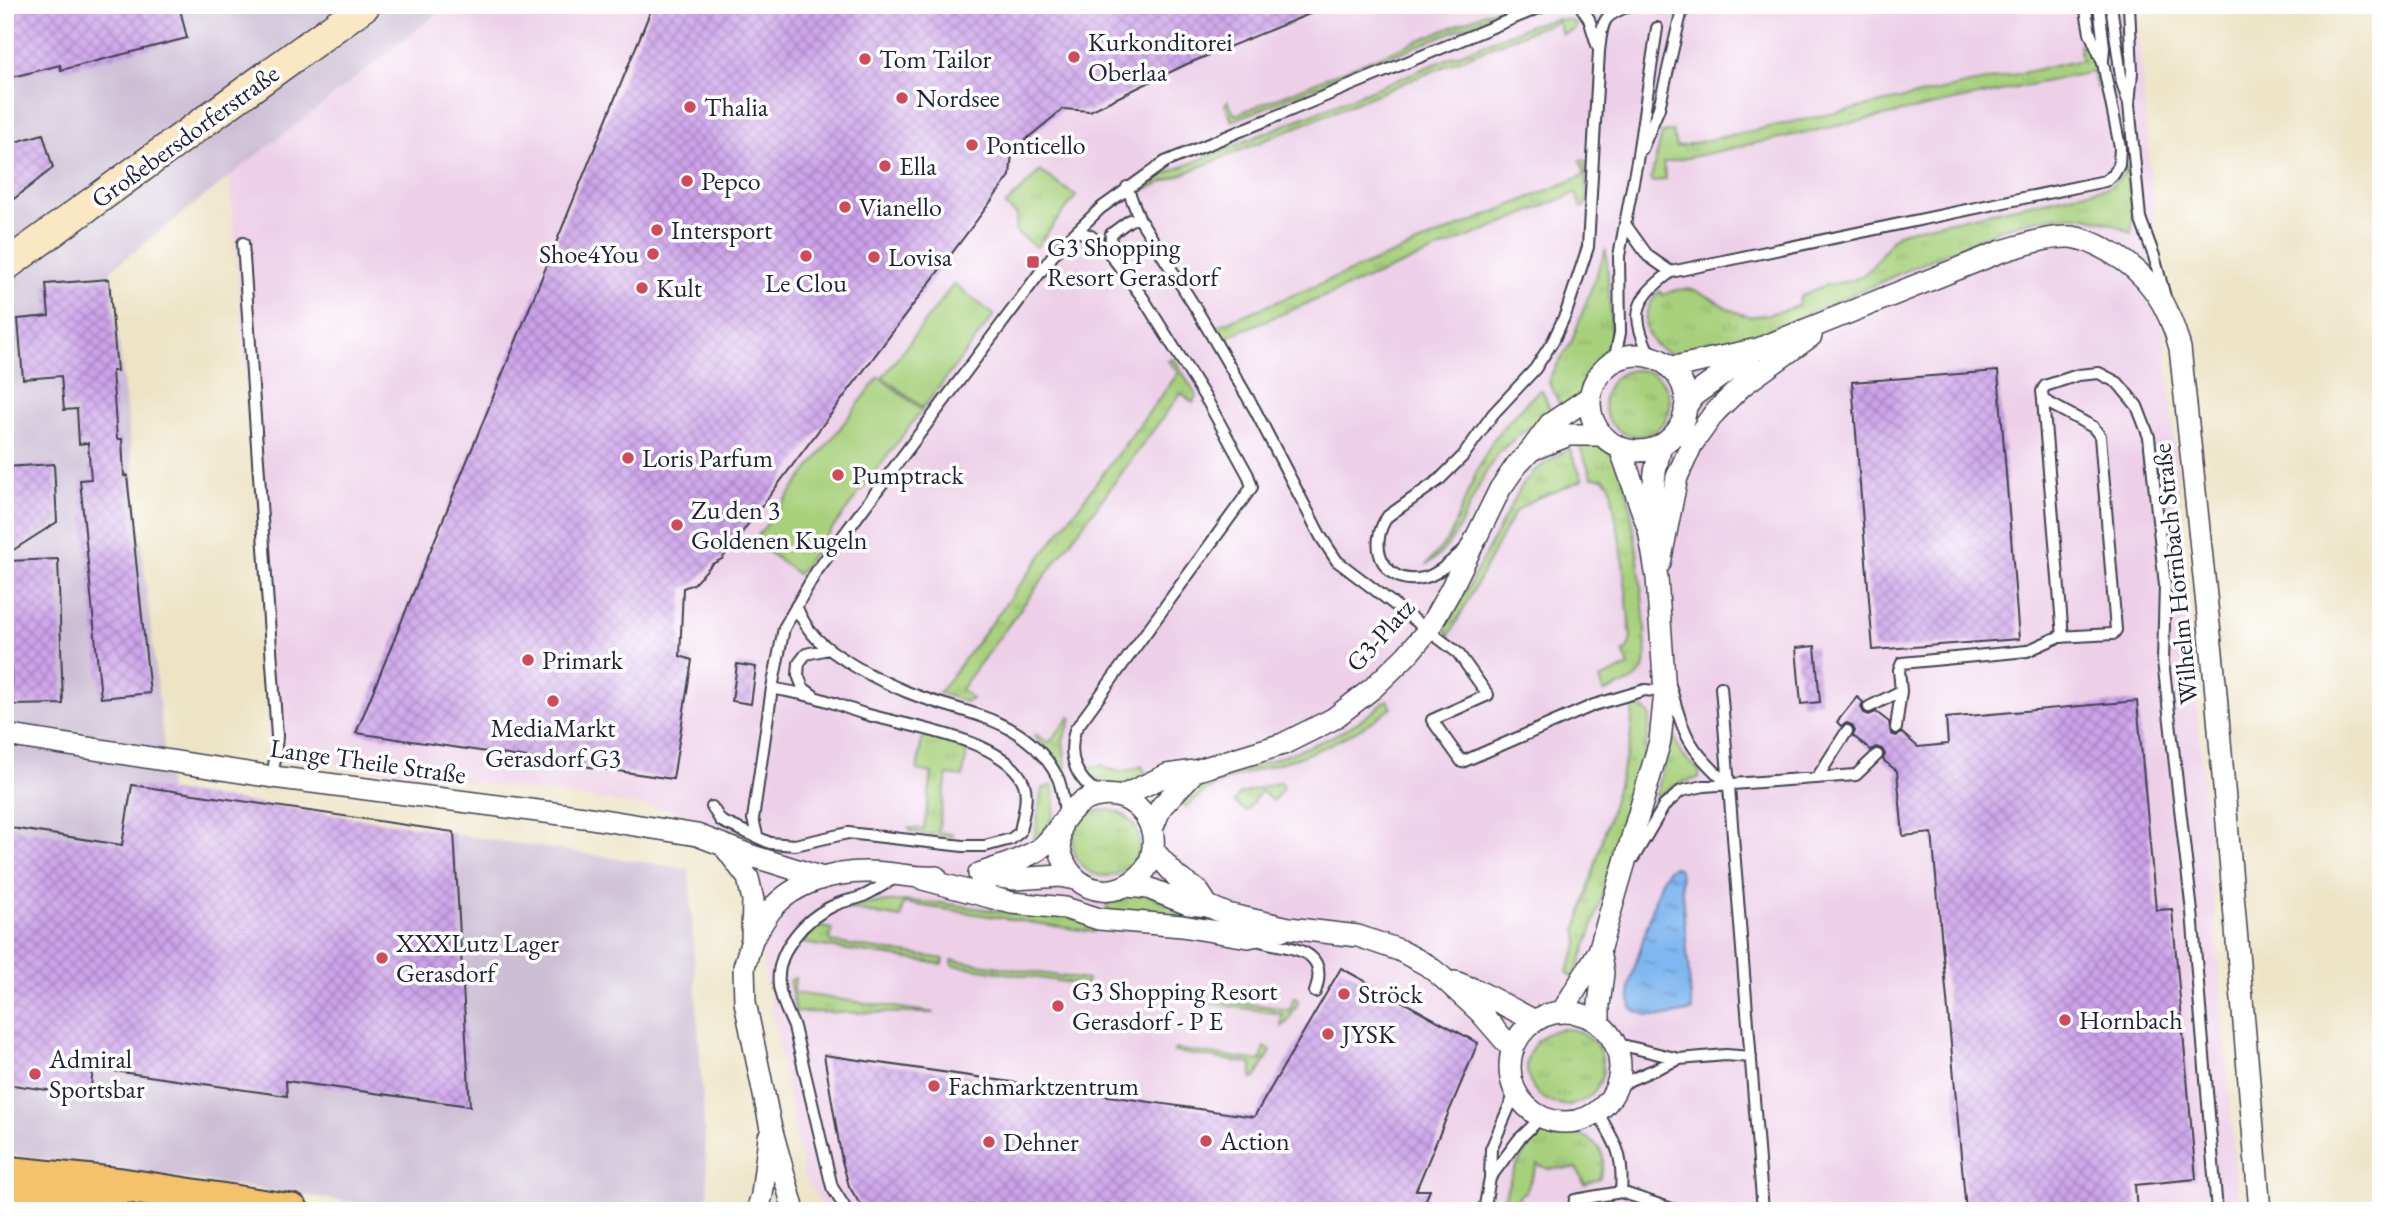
<svg xmlns="http://www.w3.org/2000/svg" width="2386" height="1216" font-family="'EB Garamond',serif">
<style>
.built{fill:#edd0e8}
.industrial{fill:#ccbed4}
.grass{fill:url(#grass-tufts);stroke:#64795b;stroke-width:2}
.pitch{fill:#a7d07b;stroke:#64795b;stroke-width:2}
.water{fill:url(#water-ripples);stroke:#526c96;stroke-width:2}
.building{fill:url(#building-cross-hatch)}
.lines{fill:none;stroke-linecap:round;stroke-linejoin:round}
.lane-casing{stroke:#403f50;stroke-width:14}
.street-casing{stroke:#403f50;stroke-width:24}
.secondary-casing{stroke:#403f50;stroke-width:33}
.primary-casing{stroke:#403f50;stroke-width:37}
.lane{stroke:#fff;stroke-width:10}
.street{stroke:#fff;stroke-width:21}
.secondary{stroke:#fae7c3;stroke-width:30}
.primary{stroke:#f3c26a;stroke-width:33}
.poi-dot{fill:#d1495b;stroke:#fff;stroke-width:2.5}
.labels{text-anchor:middle;dominant-baseline:central;stroke-width:7;stroke-linejoin:round;paint-order:stroke}
.poi-label{font-size:26px;fill:#22223b;stroke:#fff;text-anchor:start}
.street-label{font-size:26px;fill:#22223b;stroke:#fff}
</style>
<defs>
<pattern id="grass-tufts" width="24" height="20" patternUnits="userSpaceOnUse" patternTransform="scale(1.75)"><rect width="24" height="20" fill="#a7d07b"/><path d="M3 7l-1-3M5 7V3M7 7l1-3M15 17l-1-3M17 17v-4M19 17l1-3" fill="none" stroke="#8fb26b"/></pattern>
<pattern id="water-ripples" width="26" height="14" patternUnits="userSpaceOnUse" patternTransform="scale(1.75)"><rect width="26" height="14" fill="#81b7f0"/><path d="M2 4q2-2 4 0t4 0M15 11q2-2 4 0t4 0" fill="none" stroke="#6994c4"/></pattern>
<pattern id="building-cross-hatch" width="8" height="8" patternUnits="userSpaceOnUse" patternTransform="scale(1.75)"><rect width="8" height="8" fill="#cda2ea"/><path d="M0 0l8 8M0 8l8-8" fill="none" stroke="#a684bf"/></pattern>
</defs>
<rect width="100%" height="100%" fill="#fff"/>
<filter id="ink" filterUnits="userSpaceOnUse"><feTurbulence type="fractalNoise" baseFrequency=".0143" numOctaves="2"/><feDisplacementMap in="SourceGraphic" scale="14" xChannelSelector="R" yChannelSelector="G"/><feConvolveMatrix kernelMatrix="1 2 1 2 8 2 1 2 1" color-interpolation-filters="sRGB"/></filter>
<filter id="wash" filterUnits="userSpaceOnUse"><feTurbulence type="fractalNoise" baseFrequency=".00686" numOctaves="4" result="noise"/><feDisplacementMap in="SourceGraphic" scale="28" xChannelSelector="R" yChannelSelector="G"/><feGaussianBlur stdDeviation="1.57" result="paint"/><feColorMatrix in="noise" values="0 0 0 0 0 0 0 0 0 0 0 0 0 0 0 0 0 1.4 0 .05"/><feComposite in="paint" operator="in"/></filter>
<g filter="url(#wash)">
<rect width="100%" height="100%" fill="#ede4c6"/>
<!-- built -->
<path class="built" d="M415 5H2136L2212 876 2239 1211H827L804 1177 739 841 676 811 268 753 267 586 252 448 226 136Z"/>
<!-- industrial -->
<path class="industrial" d="M5 5H448L111 270 169 792 689 869 709 1211H419L5 1154Z"/>
<!-- grass -->
<path class="grass" d="M1505 5H1518L1232 121 1225 104 1228 101 1235 115Z
M1557 19 1569 20 1575 23 1576 27 1574 30 1562 34 1558 22 1535 29 1141 191 1145 185 1155 178 1533 24Z
M2086 44 2101 83 2100 87 2097 88 2093 72 2086 73 1663 163 1666 179 1653 182 1651 179 1662 133 1673 131 1676 147 2082 60 2079 45Z
M1582 159 1587 162 1586 206 1582 208 1576 193 1228 336 1233 351 1229 350 1215 327 1585 175 1580 160Z
M2127 165 2133 221 2131 233C2085 208 2051 214 2003 228L1776 328 1695 356C1653 361 1628 323 1660 291L1663 295C1702 276 1715 310 1749 316 1761 318 1785 309 1798 306L1800 297C1810 291 1819 286 1831 284 1842 282 1853 282 1863 275 1881 263 1883 241 1904 231L2109 187 2123 175Z
M1040 171 1076 196 1036 247 1015 231 1017 215 1005 206Z
M1606 249 1612 334 1608 354 1595 366 1580 394 1562 408 1549 383 1550 376 1571 343Z
M1171 359 1175 360 1196 395 1193 403 1181 393 961 689 972 699 966 702 939 693 1179 372 1168 361Z
M1604 403a33 33 0 1 1 66 0a33 33 0 1 1-66 0Z
M1539 390H1542L1551 412C1532 428 1508 439 1493 461 1469 495 1463 542 1426 565L1449 538 1476 473 1493 440 1504 426Z
M1578 443C1596 442 1613 450 1621 468 1631 487 1652 653 1644 668 1636 683 1619 686 1604 692L1600 679 1629 666 1623 652 1627 649 1631 639 1622 553 1610 484 1603 478 1592 477Z
M1569 448 1583 480 1533 500 1514 513 1448 638 1446 629 1521 487 1534 471Z
M1387 700 1392 708C1364 728 1335 744 1302 756 1262 770 1216 776 1186 807L1179 801C1201 784 1226 776 1252 767 1303 749 1346 737 1387 700Z
M1636 706 1645 709 1650 716 1645 751 1590 936 1574 978 1567 972 1579 943 1577 929 1630 743 1633 707Z
M1070 717 1072 719 1063 740 1066 767 1061 770 1051 753 1034 736 1035 734 1049 743Z
M1672 730 1681 754 1700 771 1699 778 1672 786 1655 801Z
M927 736 963 745 967 750 963 777 947 775 938 832 954 834 952 837 911 832 909 828 924 829 932 773 917 770 922 739Z
M1102 765C1116 775 1127 771 1142 766L1146 775C1120 786 1107 794 1086 770Z
M1280 782 1283 785 1282 790 1273 801 1261 791 1246 811 1234 802 1240 794Z
M1052 785C1060 811 1052 821 1036 842L1034 839 1042 789Z
M1073 843a33 33 0 1 1 66 0a33 33 0 1 1-66 0Z
M1134 894H1146L1206 919 1106 913 1108 899Z
M903 901 940 903 1019 914 1053 912 1094 925V932L903 903 901 918 847 909 876 903Z
M816 926 832 929 830 942 944 959 943 964 802 943Z
M952 960 1087 980 1086 985 952 965Z
M795 978 794 993 935 1013 796 1012 789 981Z
M1182 994 1290 1010 1294 997 1297 998 1298 1003 1288 1021 1281 1027 1282 1014 1182 999Z
M1527 1067a38 38 0 1 1 76 0a38 38 0 1 1-76 0Z
M1264 1047 1271 1051 1255 1079 1252 1078V1064L1174 1052 1175 1049 1261 1061Z
M1553 1131C1582 1131 1615 1144 1599 1179L1584 1184 1577 1168 1548 1169 1538 1164 1526 1191 1520 1195 1514 1211H1502C1506 1185 1515 1162 1533 1143L1531 1138Z"/>
<!-- pitch -->
<path class="pitch" d="M954 284 994 315 923 408 883 377Z
M879 377 922 410 798 574 754 541Z"/>
<!-- water -->
<path class="water" d="M1674 866 1680 870 1692 1011C1670 1016 1649 1021 1631 1008L1629 986 1660 883 1668 869Z"/>
<g id="blocks">
<!-- building -->
<path class="building" d="M5 5H179L187 38 61 70 60 65 5 79Z
M653 5 1329 6 1187 64 1090 111 1063 109 1012 151 1010 176 722 559 712 564 694 584 683 588 680 656 692 660 673 779 356 733Z
M43 134 53 168 5 206V145Z
M109 279 117 371H112L117 439H122L124 476 127 475 150 693 101 698 80 480 91 479 88 443 79 444 77 409 64 410 61 376 23 379 18 319 49 316 46 284Z
M1998 371 2019 639 1873 650 1852 382Z
M54 464 57 522 7 554 5 467Z
M58 559 63 704 12 705 7 561Z
M1815 646 1820 702 1801 704 1796 648Z
M737 664 756 667 751 704 732 701Z
M1857 697 1863 702 1861 707 1864 713 1869 715 1876 712 1889 722 1891 734 1896 736 1902 733 1918 747 1948 744 1946 718 2137 701 2156 910 2172 909 2196 1179 2135 1185 2137 1211H1966L1932 833 1903 836 1897 771 1883 760 1885 754 1882 749 1876 747 1871 750 1853 736 1855 731 1852 725 1847 723 1841 726 1837 722Z
M132 785 454 832 470 1106 286 1081 287 1096 93 1068 90 1096 5 1084V827L122 845Z
M1341 968 1478 1043 1416 1190H1430L1421 1211H871L858 1201 849 1186 842 1161 824 1055 1254 1117Z"/>
</g>
</g>
<g filter="url(#ink)">
<use href="#blocks" fill-opacity="0" stroke="#403f50" stroke-width="2"/>
<g class="lines">
<defs>
<path id="lane" d="M1580 5 1589 19 1597 45
M2099 5 2104 47 2103 60
M2111 5 2122 83 2128 101
M2129 5 2132 72 2129 104 2140 218 2154 256 2165 297
M1642 149 1659 108 1683 5
M1127 187 1139 218 1195 307 1255 410 1321 537 1337 561 1458 653 1488 695 1432 720 1462 762 1594 705 1645 690 1665 692
M1625 224 1648 256 1671 272
M1077 231 1091 236 1110 254 1143 298 1208 402 1248 475 1252 487 1075 730C1067 757 1076 780 1100 794
M243 243 277 736 273 777
M1110 254 1111 234 1130 220 1139 218
M1651 357C1631 315 1632 301 1671 272L2105 181 2114 174 2119 165 2120 147 2103 63 2090 33 2085 5
M1614 361 1620 333 1619 256 1637 161 1657 28
M2043 400 2042 391 2045 386 2078 375 2099 373 2118 383 2137 406 2149 437 2165 585 2163 661 2192 912 2217 1211
M1464 550C1452 560 1438 575 1423 578 1384 587 1366 545 1388 516L1439 480 1463 456 1493 414 1535 369 1553 341 1566 313 1588 247 1599 51C1603 20 1601 16 1632 5
M796 606C808 634 820 644 845 660 864 673 886 683 907 692 963 715 1024 715 1057 776 1063 787 1063 804 1066 817
M1721 687 1763 1211
M1671 688C1683 736 1691 751 1729 785
M813 695 803 688 798 675 799 663 806 654 828 649
M1869 707 1901 691
M1896 728 1901 691 1899 670 1902 663 2027 651 2058 637 2113 634 2116 630 2100 436 2093 427 2043 400 2063 637
M1817 778 1847 731
M712 807 721 821 770 843 795 845 848 833 963 846H985L1011 839 1020 832C1022 818 1029 798 1024 784 1007 739 906 726 865 714 848 709 831 701 814 697 800 693 786 691 772 688
M757 835 753 819 772 688 784 628 816 572 1057 250 1101 208 1165 162 1546 5
M1634 857 1664 806 1681 791 1704 786 1856 775 1877 755
M1254 939C1284 950 1332 944 1315 992
M1614 1043 1679 1059 1726 1055 1751 1057
M1614 1091 1630 1080 1679 1059
M1597 1112C1616 1143 1624 1155 1621 1192
M1490 1178 1519 1139 1542 1117
M847 1211 832 1187 794 1027C788 1013 781 1000 779 986 775 951 805 918 835 905 843 901 853 900 861 897 873 892 884 884 895 878
M1484 1211 1490 1178 1491 1149 1516 1091
M1573 1211 1575 1200 1621 1192 1678 1211"/>
<path id="street" d="M1590 403a48 48 0 1 1 96 0a48 48 0 1 1-96 0Z
M1670 368 1758 349 2002 251C2024 245 2047 236 2070 237 2084 238 2098 245 2110 252 2149 273 2169 306 2180 348L2215 682 2260 1211
M1685 408 1693 396 1751 354
M1531 450 1569 435H1602
M1650 524 1655 472 1661 445
M1660 563 1677 477 1692 444 1715 412 1743 385 1811 336
M5 735 273 777 584 817 697 835 752 856 823 878
M1120 797 1167 775 1195 771 1283 744 1333 719 1373 688 1407 655 1428 630 1450 591 1500 489 1516 466 1531 450 1550 424 1590 397
M1152 829 1161 807 1195 771
M724 846 748 878 753 900 752 940 744 967 745 1002 770 1124 794 1211
M1153 850 1177 877 1198 891 1208 906
M979 874C999 867 1020 861 1038 850 1055 838 1059 824 1072 810 1088 793 1117 790 1135 805 1148 815 1155 831 1153 847 1152 862 1144 874 1132 882 1092 908 1051 869 1061 827
M985 875 1015 879 1060 876 1075 879
M923 879 1012 903 1065 908 1099 919 1182 926 1248 937 1281 930
M1127 886 1148 888 1188 904 1208 906 1227 914 1289 928 1358 936 1399 950 1427 965 1442 977 1480 1012 1513 1050
M753 938C759 929 764 919 771 910 794 882 835 871 870 872 892 872 914 879 936 877
M1455 982 1478 991 1535 1021
M1562 1012 1599 951 1660 741 1665 692 1657 578 1649 530 1620 448
M1510 1067a55 55 0 1 1 110 0a55 55 0 1 1-110 0Z
M1599 1024V1005L1603 973 1599 951
M757 1211 762 1195 769 1137"/>
<path id="secondary" d="M5 266 365 5"/>
<path id="primary" d="M5 1173 122 1185 292 1211
M12 1193 112 1211"/>
</defs>
<!-- lane casing -->
<use href="#lane" class="lane-casing"/>
<!-- street casing -->
<use href="#street" class="street-casing"/>
<!-- secondary casing -->
<use href="#secondary" class="secondary-casing"/>
<!-- primary casing -->
<use href="#primary" class="primary-casing"/>
<!-- lane -->
<use href="#lane" class="lane"/>
<!-- street -->
<use href="#street" class="street"/>
<!-- secondary -->
<use href="#secondary" class="secondary"/>
<!-- primary -->
<use href="#primary" class="primary"/>
</g>
</g>
<!-- markers -->
<g class="poi-dot">
<circle cx="1074" cy="57" r="7"/>
<circle cx="865" cy="59" r="7"/>
<circle cx="902" cy="98" r="7"/>
<circle cx="690" cy="107" r="7"/>
<circle cx="972" cy="145" r="7"/>
<circle cx="885" cy="166" r="7"/>
<circle cx="687" cy="181" r="7"/>
<circle cx="845" cy="207" r="7"/>
<circle cx="657" cy="230" r="7"/>
<circle cx="653" cy="254" r="7"/>
<circle cx="806" cy="256" r="7"/>
<circle cx="874" cy="257" r="7"/>
<rect x="1026" y="255" width="14" height="14" rx="3.5"/>
<circle cx="642" cy="288" r="7"/>
<circle cx="628" cy="458" r="7"/>
<circle cx="838" cy="475" r="7"/>
<circle cx="677" cy="525" r="7"/>
<circle cx="528" cy="660" r="7"/>
<circle cx="553" cy="701" r="7"/>
<circle cx="382" cy="958" r="7"/>
<circle cx="1344" cy="994" r="7"/>
<circle cx="1058" cy="1006" r="7"/>
<circle cx="2065" cy="1020" r="7"/>
<circle cx="1328" cy="1034" r="7"/>
<circle cx="35" cy="1074" r="7"/>
<circle cx="934" cy="1086" r="7"/>
<circle cx="1206" cy="1141" r="7"/>
<circle cx="989" cy="1142" r="7"/>
</g>
<g class="labels">
<!-- poi labels -->
<g class="poi-label">
<text x="1088" y="42">Kurkonditorei<tspan x="1088" dy="30">Oberlaa</tspan></text>
<text x="879" y="59">Tom Tailor</text>
<text x="916" y="98">Nordsee</text>
<text x="704" y="107">Thalia</text>
<text x="986" y="145">Ponticello</text>
<text x="899" y="166">Ella</text>
<text x="701" y="181">Pepco</text>
<text x="859" y="207">Vianello</text>
<text x="671" y="230">Intersport</text>
<text x="1047" y="247">G3 Shopping<tspan x="1047" dy="30">Resort Gerasdorf</tspan></text>
<text x="639" y="254" text-anchor="end">Shoe4You</text>
<text x="888" y="257">Lovisa</text>
<text x="806" y="283" text-anchor="middle">Le Clou</text>
<text x="656" y="288">Kult</text>
<text x="642" y="458">Loris Parfum</text>
<text x="852" y="475">Pumptrack</text>
<text x="691" y="510">Zu den 3<tspan x="691" dy="30">Goldenen Kugeln</tspan></text>
<text x="542" y="660">Primark</text>
<text x="553" y="728" text-anchor="middle">MediaMarkt<tspan x="553" dy="30">Gerasdorf G3</tspan></text>
<text x="396" y="943">XXXLutz Lager<tspan x="396" dy="30">Gerasdorf</tspan></text>
<text x="1072" y="991">G3 Shopping Resort<tspan x="1072" dy="30">Gerasdorf - P E</tspan></text>
<text x="1358" y="994">Ströck</text>
<text x="2079" y="1020">Hornbach</text>
<text x="1342" y="1034">JYSK</text>
<text x="49" y="1059">Admiral<tspan x="49" dy="30">Sportsbar</tspan></text>
<text x="948" y="1086">Fachmarktzentrum</text>
<text x="1220" y="1141">Action</text>
<text x="1003" y="1142">Dehner</text>
</g>
<!-- street labels -->
<g class="street-label">
<text transform="translate(185 136) rotate(-36)">Großebersdorferstraße</text>
<text transform="translate(2175 574) rotate(-96)">Wilhelm Hornbach Straße</text>
<text transform="translate(1380 635) rotate(-48)">G3-Platz</text>
<text transform="translate(368 761) rotate(8)">Lange Theile Straße</text>
</g>
</g>
<!-- margin -->
<rect width="2386" height="1216" fill="none" stroke="#fff" stroke-width="28"/>
</svg>
